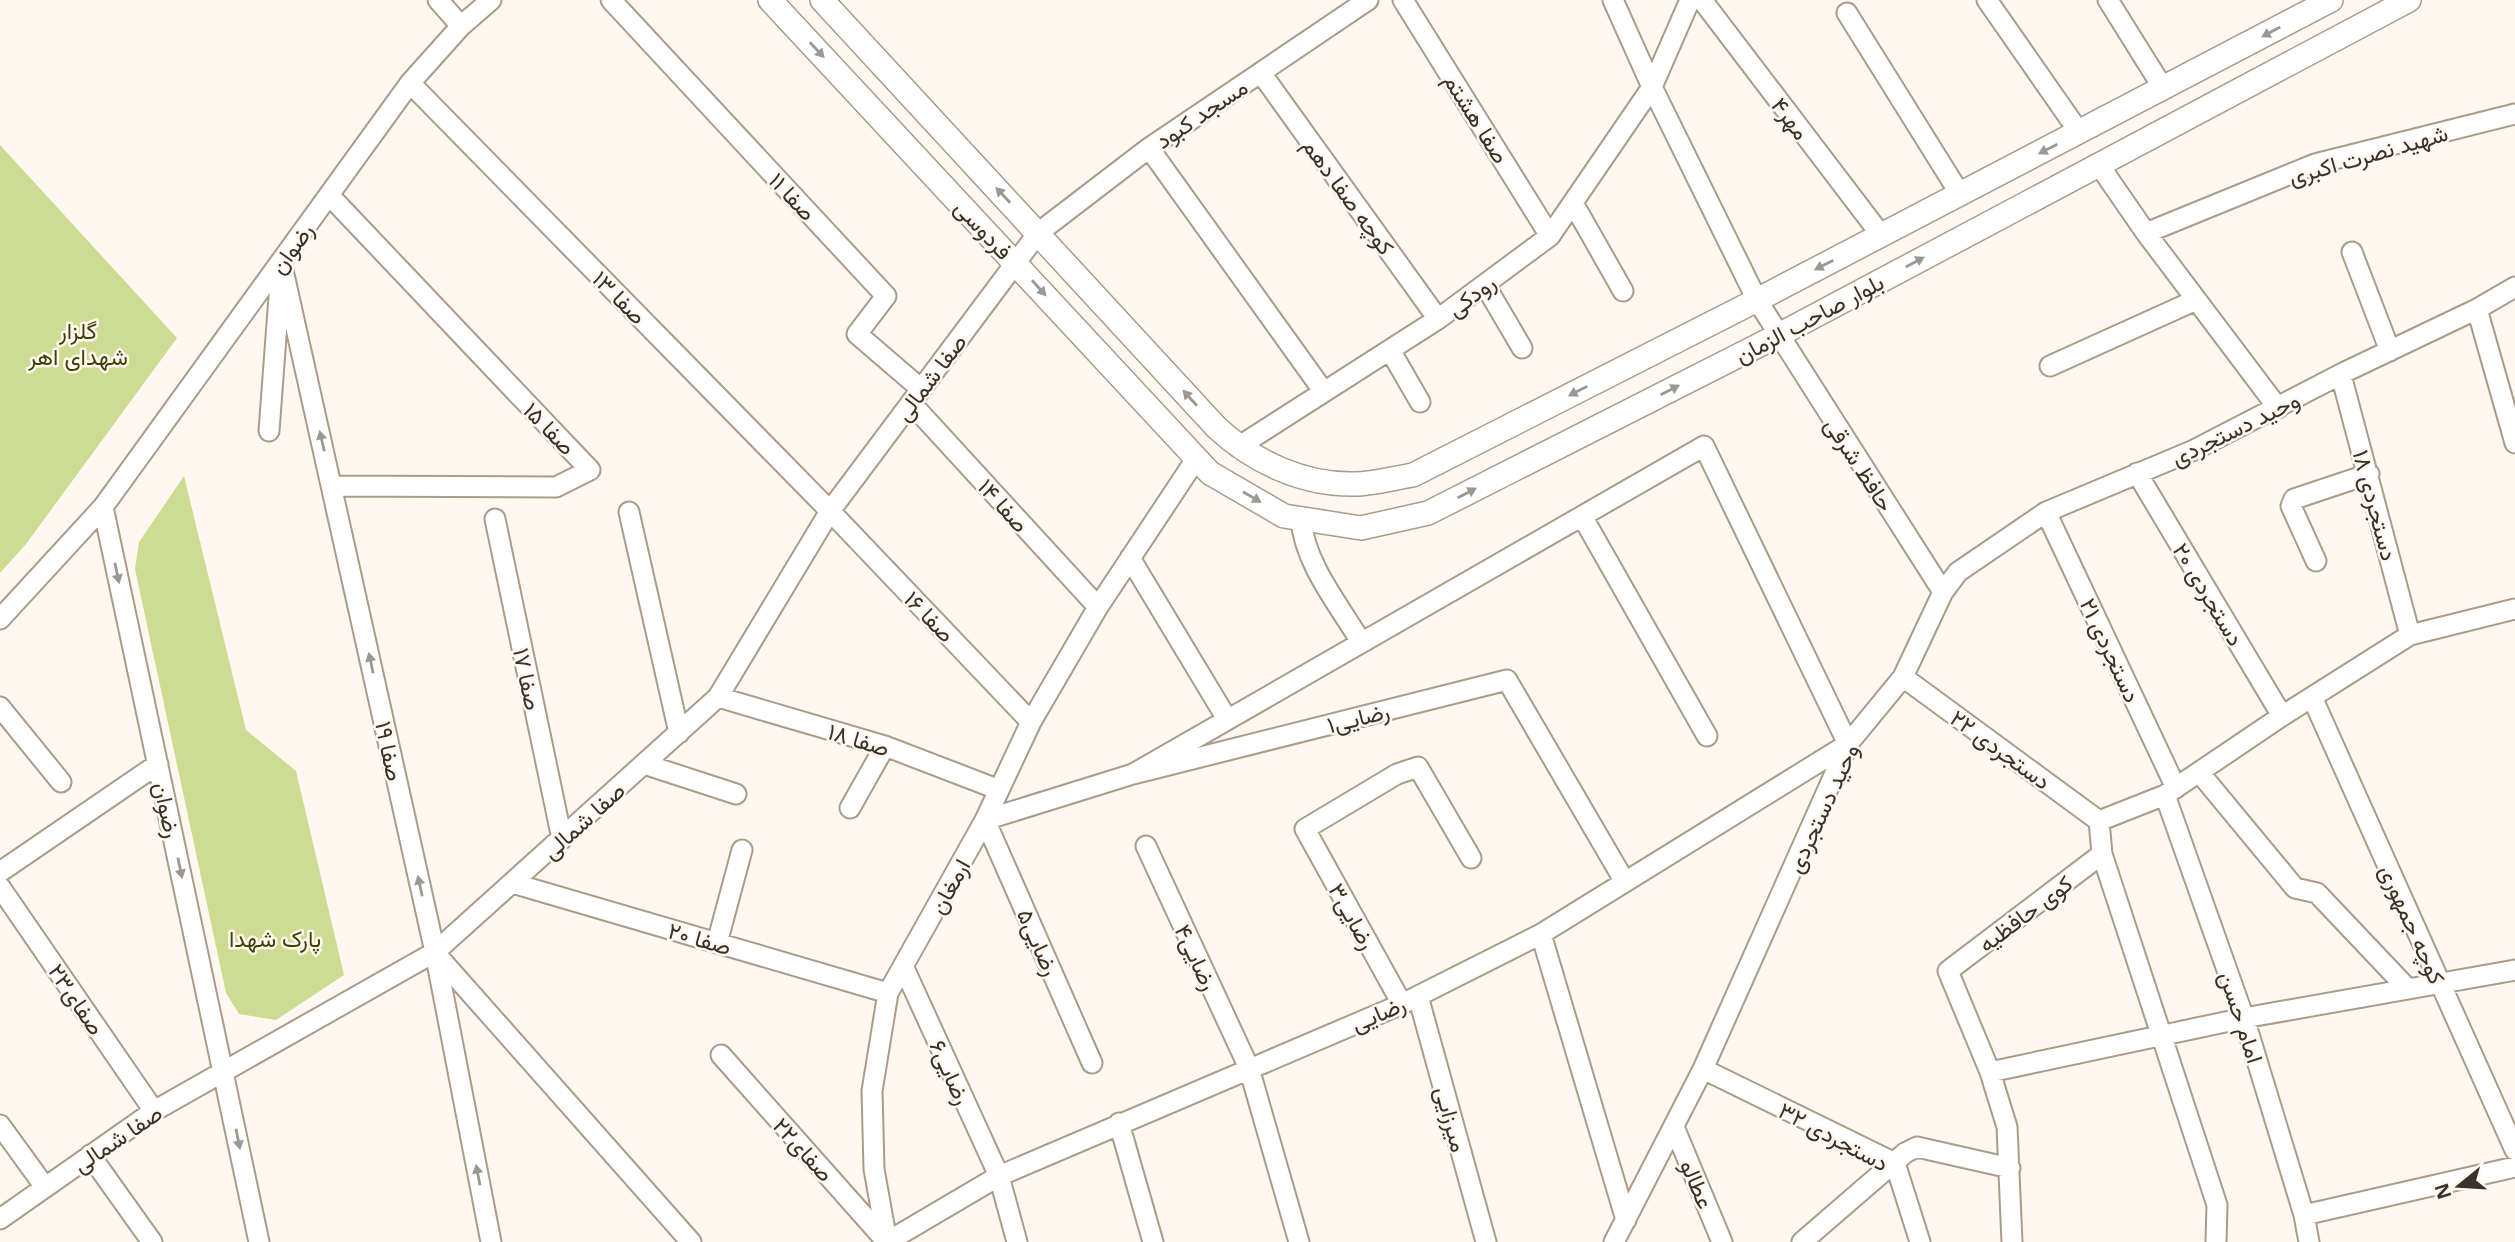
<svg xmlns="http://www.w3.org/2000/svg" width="2515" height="1242" font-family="'Noto Sans',Vazirmatn,sans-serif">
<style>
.green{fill:#cedb92}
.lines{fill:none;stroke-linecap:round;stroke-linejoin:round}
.minor-casing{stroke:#ab9c8a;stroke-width:23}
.major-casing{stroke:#ab9c8a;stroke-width:26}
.minor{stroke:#fff;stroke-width:19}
.major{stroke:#fff;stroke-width:23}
.oneway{fill:#9b9894}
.labels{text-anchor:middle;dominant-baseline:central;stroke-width:5;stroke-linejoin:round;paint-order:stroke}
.street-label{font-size:23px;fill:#37312a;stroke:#fff8f1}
.park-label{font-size:23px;fill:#3b4201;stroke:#fff8f1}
</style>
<rect width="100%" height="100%" fill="#fff8f1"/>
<!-- green -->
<path class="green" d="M0 145 177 338 26 544 0 573Z
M184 476 246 730 296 771 344 975 276 1020 239 1014 226 993 135 569 139 542Z"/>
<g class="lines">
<defs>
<path id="minor" d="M438 0 461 26
M611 0 886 296 857 334 921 389
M1403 0 1550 236
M1613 0 1652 87 1757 300 1943 592
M1702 0 1881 235
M1987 0 2079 132
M2108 0 2163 88
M1847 13 1960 194
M1261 73 1438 319
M410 83 830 511 1031 722
M1149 148 1324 392
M2099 165 2146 233 2278 408
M329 195 590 470 556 487 331 486
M1573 203 1623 291
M2146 233 2315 164 2515 114
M2352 252 2390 351
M281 261 435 952 491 1242
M1485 285 1522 348
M2477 309 2515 443
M1390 350 1420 402
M2050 366 2196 300
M2341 375 2410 635
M911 403 1098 607
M269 431 280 283
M1238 447 1438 319 1550 236 1652 87 1690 0
M2137 473 2282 716
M103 507 259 1242
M629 512 679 733
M2046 512 2176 788
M1582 516 1707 736
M495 519 562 839
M1301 519C1304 563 1339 605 1361 642
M1130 558 1227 719
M2316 561 2291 506 2294 499 2369 474
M0 619 103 507 410 83 461 26 491 0
M1903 677 2099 821
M718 697 885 746 997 789
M2312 697 2515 1150
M0 707 61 782
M644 764 736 794
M2199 772 2295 888 2317 893 2407 988
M2165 795 2244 1018 2304 1215 2309 1242
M850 808 885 746
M2099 821 2165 795 2282 716 2410 635 2515 609
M2099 821 2102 854 2217 1205 2216 1242
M1146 846 1249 1068 1299 1242
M0 872 158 764
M512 883 888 993
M0 887 154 1111
M1541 934 1626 1220
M717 943 742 850
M435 953 691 1242
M904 968 999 1176 1017 1242
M1418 996 1486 1242
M1402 1004 1305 829 1397 774 1418 767 1471 858
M721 1055 886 1241
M1092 1063 985 820 1133 774 1507 680 1625 882
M1703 1069 1895 1163 1920 1242
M1990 1072 2244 1018 2515 970
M1119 1123 1153 1242
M0 1125 45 1187
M1674 1127 1722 1242
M90 1155 152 1242
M2304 1215 2515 1167
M0 1219 154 1111 435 952 718 697 830 511 1038 233 1149 148 1368 0
M887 1242 999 1176 1402 1004 1541 934 1848 744 1704 446 1133 774
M887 1242 874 1169 872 1091 888 993 985 820 1031 722 1098 607 1196 459
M1614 1242 1703 1069 1848 744 1903 677 1943 592 1958 572 2046 512 2194 450 2345 372 2477 309 2515 287
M1802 1242 1905 1153 1917 1147 2010 1168
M2012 1242 2007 1127 1990 1072 1948 971 2102 854"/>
<path id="major" d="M770 0 1210 473 1284 516 1361 528 1428 513 1777 336 2409 0
M822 0 1217 428C1254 462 1303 485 1354 484 1373 484 1394 478 1413 475L1757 300 2331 0"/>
</defs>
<!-- minor casing -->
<use href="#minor" class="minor-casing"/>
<!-- major casing -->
<use href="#major" class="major-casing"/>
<!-- minor -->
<use href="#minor" class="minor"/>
<!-- major -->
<use href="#major" class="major"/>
</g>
<!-- one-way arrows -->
<defs><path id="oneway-solid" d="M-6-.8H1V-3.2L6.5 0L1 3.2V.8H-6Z" transform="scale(1.75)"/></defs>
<g class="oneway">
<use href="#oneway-solid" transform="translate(2271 32) rotate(152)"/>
<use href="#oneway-solid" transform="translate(817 50) rotate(47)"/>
<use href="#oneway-solid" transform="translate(2048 149) rotate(153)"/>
<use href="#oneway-solid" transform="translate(1003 195) rotate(-133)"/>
<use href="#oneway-solid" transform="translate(1915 262) rotate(-28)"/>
<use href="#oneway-solid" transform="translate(1824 265) rotate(153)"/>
<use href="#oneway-solid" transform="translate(1039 288) rotate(48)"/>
<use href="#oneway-solid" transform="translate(1670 390) rotate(-27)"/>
<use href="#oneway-solid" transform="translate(1578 391) rotate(153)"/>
<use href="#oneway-solid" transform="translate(1190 398) rotate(-132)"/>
<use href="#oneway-solid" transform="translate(322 441) rotate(-103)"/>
<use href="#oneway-solid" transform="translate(1467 493) rotate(-27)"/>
<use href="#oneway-solid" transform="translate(1252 497) rotate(30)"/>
<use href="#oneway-solid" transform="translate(117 573) rotate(78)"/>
<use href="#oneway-solid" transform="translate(371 663) rotate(-102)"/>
<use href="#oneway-solid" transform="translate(180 868) rotate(78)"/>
<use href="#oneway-solid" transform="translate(420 886) rotate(-102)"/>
<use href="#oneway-solid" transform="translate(238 1139) rotate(79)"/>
<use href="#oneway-solid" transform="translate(478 1175) rotate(-101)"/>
</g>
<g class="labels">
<!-- street labels -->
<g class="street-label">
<text transform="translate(1201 113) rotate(-34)">مسجد کبود</text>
<text transform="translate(1477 118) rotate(58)">صفا هشتم</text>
<text transform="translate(1791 118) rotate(53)">مهر۴</text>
<text transform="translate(2368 154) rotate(-16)">شهید نصرت اکبری</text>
<text transform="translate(793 196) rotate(47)">صفا ۱۱</text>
<text transform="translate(1349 196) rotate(54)">کوچه صفا دهم</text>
<text transform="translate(984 229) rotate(47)">فردوسی</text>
<text transform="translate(291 248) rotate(-54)">رضوان</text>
<text transform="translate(1471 295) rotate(-37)">رودکی</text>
<text transform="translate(620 297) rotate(45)">صفا ۱۳</text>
<text transform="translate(1809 318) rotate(-28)">بلوار صاحب الزمان</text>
<text transform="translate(930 377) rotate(-53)">صفا شمالی</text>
<text transform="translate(550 428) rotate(46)">صفا ۱۵</text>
<text transform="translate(2235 428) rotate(-26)">وحید دستجردی</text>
<text transform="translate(1860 464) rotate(57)">حافظ شرقی</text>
<text transform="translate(1004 505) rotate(48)">صفا ۱۴</text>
<text transform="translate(2376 505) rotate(75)">دستجردی ۱۸</text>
<text transform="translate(2209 594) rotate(59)">دستجردی ۲۰</text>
<text transform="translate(930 616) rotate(46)">صفا ۱۶</text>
<text transform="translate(2111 650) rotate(65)">دستجردی ۲۱</text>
<text transform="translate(528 679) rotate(78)">صفا ۱۷</text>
<text transform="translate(1358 717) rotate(-14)">رضایی۱</text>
<text transform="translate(859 739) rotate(17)">صفا ۱۸</text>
<text transform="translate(2001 749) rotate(36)">دستجردی ۲۲</text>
<text transform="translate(390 751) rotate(78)">صفا ۱۹</text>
<text transform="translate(1822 808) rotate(-65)">وحید دستجردی</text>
<text transform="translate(168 810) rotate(78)">رضوان</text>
<text transform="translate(583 820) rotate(-42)">صفا شمالی</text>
<text transform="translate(949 886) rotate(-61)">ارمغان</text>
<text transform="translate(2025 913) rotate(-37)">کوی حافظیه</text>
<text transform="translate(1353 916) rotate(61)">رضایی۳</text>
<text transform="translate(2413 924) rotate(66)">کوچه جمهوری</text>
<text transform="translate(700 938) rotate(16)">صفا ۲۰</text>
<text transform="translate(1039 942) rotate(66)">رضایی۵</text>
<text transform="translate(1197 957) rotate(65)">رضایی۴</text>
<text transform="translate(77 999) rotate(56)">صفای۲۳</text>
<text transform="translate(1378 1013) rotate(-23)">رضایی</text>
<text transform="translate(2242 1017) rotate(72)">امام حسن</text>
<text transform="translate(951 1072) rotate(66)">رضایی۶</text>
<text transform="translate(1452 1119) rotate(75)">میرزایی</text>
<text transform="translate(1834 1136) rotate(28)">دستجردی ۳۲</text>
<text transform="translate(117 1138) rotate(-34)">صفا شمالی</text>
<text transform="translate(804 1149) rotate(48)">صفای۲۲</text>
<text transform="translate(1698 1184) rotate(67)">عطالو</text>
</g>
<!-- park labels -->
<g class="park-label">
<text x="78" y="330">گلزار<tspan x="78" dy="26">شهدای اهر</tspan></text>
<text x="275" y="938">پارک شهدا</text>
</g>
</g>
<!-- north arrow -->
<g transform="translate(2459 1186) rotate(252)" stroke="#fff8f1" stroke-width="5" paint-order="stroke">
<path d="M0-5L12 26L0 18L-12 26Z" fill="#37312a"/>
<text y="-10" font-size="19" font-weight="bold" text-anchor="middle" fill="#37312a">N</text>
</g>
</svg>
